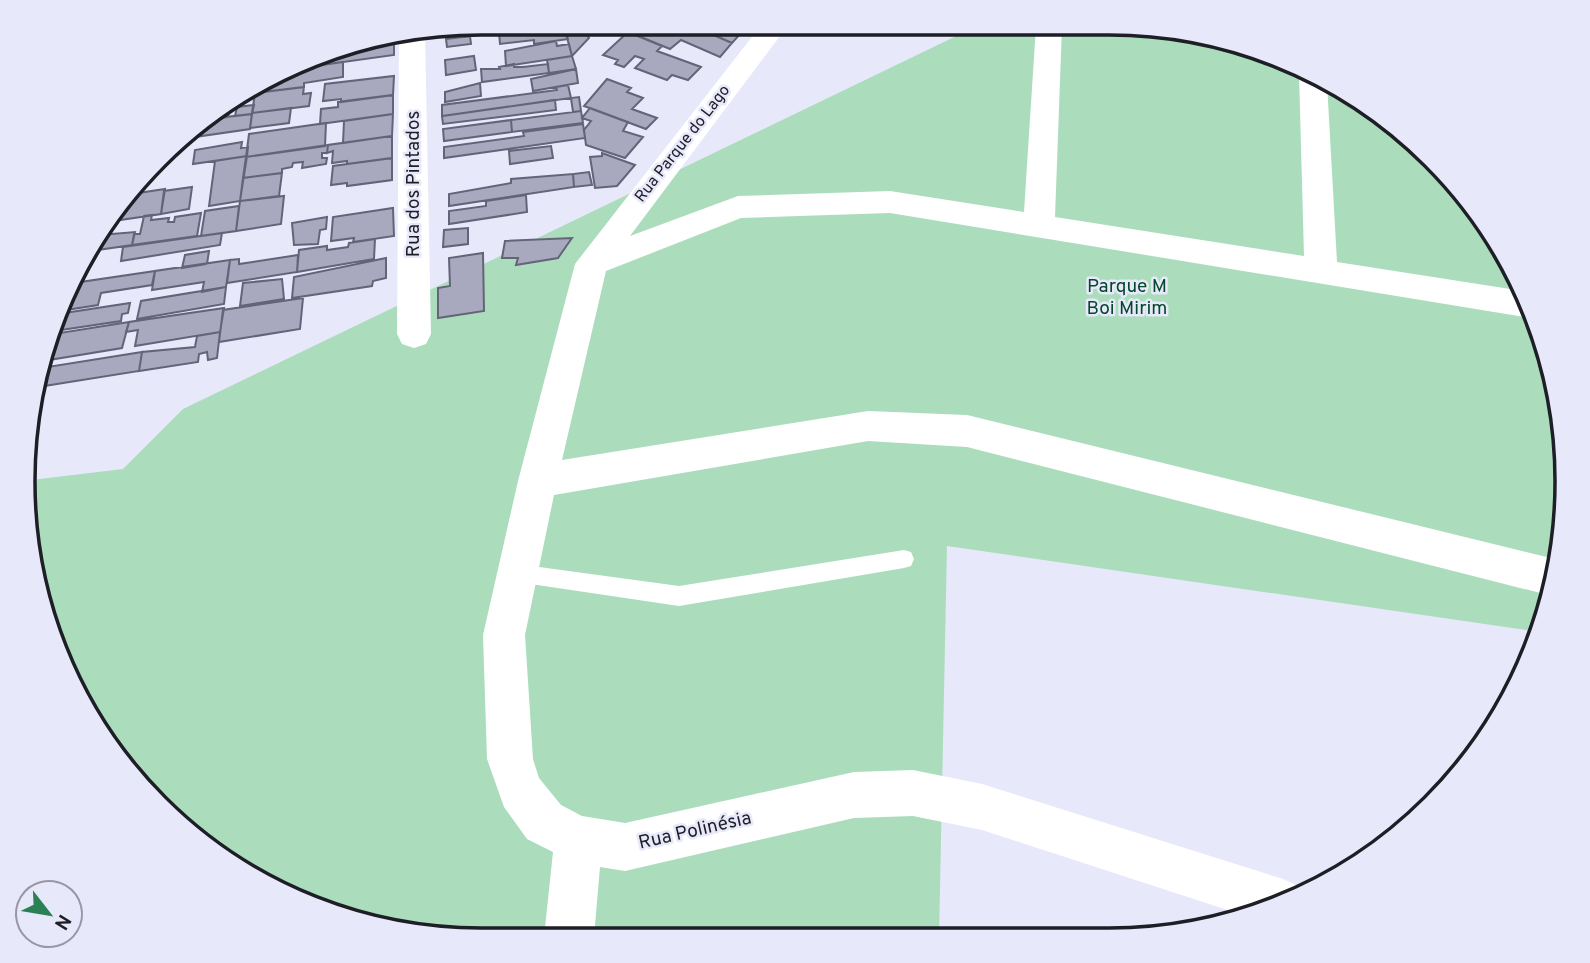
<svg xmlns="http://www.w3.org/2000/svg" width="1590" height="963" font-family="Overpass,sans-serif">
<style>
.green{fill:#abddbd}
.building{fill:#a8a8bf;stroke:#646378;stroke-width:2}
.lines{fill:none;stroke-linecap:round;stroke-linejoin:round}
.service{fill:#fff;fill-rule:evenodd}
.minor{fill:#fff;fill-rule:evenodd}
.labels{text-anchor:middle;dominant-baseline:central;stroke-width:5;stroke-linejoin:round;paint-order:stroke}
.far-street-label{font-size:16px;fill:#1e1e26;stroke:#e8e8fb}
.street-label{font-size:19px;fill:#1e1e26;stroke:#e8e8fb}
.park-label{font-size:19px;fill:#044829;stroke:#e8e8fb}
.rim{fill:none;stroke:#1e1e26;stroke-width:3.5}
</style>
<rect width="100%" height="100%" fill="#e8e8fb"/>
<!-- green -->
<path class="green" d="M977 26 1168 27 1284 58 1387 117 1453 179 1506 252 1543 334 1563 421 1566 511 1552 600 1540 632 947 546 939 938 422 936 306 905 203 846 100 737 47 629 23 481 123 469 183 409Z"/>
<!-- building -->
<path class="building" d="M482 23H506L508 31 465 37 464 31 447 34 446 29Z
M506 23H563V24L508 31Z
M593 23 582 29 589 38 572 56 563 23Z
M607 23 688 24 732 43 720 57 681 40 670 49Z
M563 24 568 39 534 44V40L500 44 499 32Z
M695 24H749L732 43 716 36 719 33Z
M628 32 662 46 657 51 701 67 688 80 672 75 667 80 635 68 644 59 635 56 624 67 615 64 618 60 603 55Z
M470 36 471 44 447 47 446 39Z
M394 37V55L293 69 330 49Z
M556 41 557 46 569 44 572 56 506 66 505 51Z
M474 56 476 70 446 75 445 60Z
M572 56 576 69 549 73 547 60Z
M343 62V77L304 83V87L255 93 256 89 293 69Z
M514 64V67H523L548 64 549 73 482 82 481 69H500L499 67Z
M576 69 578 83 533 91 531 79Z
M394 76 393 95 341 102V99L323 101 325 84Z
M607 79 631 88 627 92 643 98 632 109 657 118 646 129 584 106Z
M480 83 481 96 445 102V92Z
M568 85 571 98 442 116V105L557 90 556 87Z
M304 87 303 94 311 93 309 106 252 113 255 93Z
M393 95V114L320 124 321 109 338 107V102Z
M579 97 581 111 573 112 571 98Z
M555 100 556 110 443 124 442 116Z
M254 105 252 114 235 116 237 107Z
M220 108 219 112 229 111 228 117 199 120Z
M291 108 289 123 250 128 252 113Z
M590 108 628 122 623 131 643 137 625 158 586 145 584 130 591 121 582 118Z
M581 111 583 123 512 132 511 120Z
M252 114 250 129 181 139 199 120Z
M393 114 392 136 343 143 344 121Z
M511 120 512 132 444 141 443 129Z
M326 123 325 146 246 157 249 134Z
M583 124 585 138 444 158V147L524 136 523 132Z
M392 136V158L347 164V161L332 163 333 151 327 153 328 145Z
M242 142 241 148 248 147 247 156 193 164 195 150Z
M328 145 327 153H322V158H327L326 164 302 168 303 162 293 163 292 167 282 169V173L243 178 246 157Z
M551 146 553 158 510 164 509 151Z
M602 153 635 165 617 186 595 188 590 157 602 156Z
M247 156 240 201 209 206 215 161Z
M392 158V180L347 186V183L331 185 333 166Z
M589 172 592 185 574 187 573 174Z
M282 173 279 196 240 201 243 178Z
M573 174 574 187 449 206V194L511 183V179Z
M192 187 189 209 161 214 164 191Z
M165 189 161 214 107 222 117 203 125 195Z
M526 195 527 212 449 224V211L486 206V201Z
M284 196 281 224 236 231 240 201Z
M239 206 236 231 201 236 205 211Z
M393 208 394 236 353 242 354 238 331 241 333 217Z
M201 213 197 236 132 245 134 234H140L144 216 152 215 151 220 169 218 168 222H174L175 217Z
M327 217 326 229 320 230 318 244 294 245 292 223Z
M468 228V244L443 247 444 230Z
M135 232 132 245 91 251 100 235Z
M222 233 220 245 121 261 123 247Z
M572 238 558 258 516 265 518 258H502L505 241Z
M375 239 374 259 297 272 299 250 327 246V250L348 247 349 243Z
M209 251 207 264 182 268 185 255Z
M483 253 484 311 438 318V288L450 286 449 258Z
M298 255 297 272 227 283 230 260 239 259V264Z
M386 258V278L373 281 372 286 292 298 294 277Z
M230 260 226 287 202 292 204 282 152 290 155 271Z
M155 271 152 285 101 293 98 305 60 311 74 283Z
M282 279 284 299 240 306 243 283Z
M226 287 224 304 137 319 141 301Z
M303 298 300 329 219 342 223 310Z
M130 303 128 313 122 314 121 321 48 332 58 314Z
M224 308 220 332 135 346 138 330 126 332 129 322Z
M129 322 122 348 43 361 47 335Z
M220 332 217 358 208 360 207 352 199 354 198 362 139 371 142 352 195 347 197 336Z
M142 352 139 371 38 387 41 368Z"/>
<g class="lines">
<!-- service -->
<path class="service" d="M904 550 911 552 914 559 911 566 904 568 679 606 517 582 510 580 507 573 510 566 517 564 679 586Z"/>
<!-- minor -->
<path class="minor" d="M762 24H789L630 236 738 196 890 191 1024 212 1036 26H1062L1055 217 1304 256 1299 74 1303 68 1327 83 1337 262 1523 291 1535 316 1530 318 890 213 741 218 606 271 562 460 868 411 967 415 1555 559 1558 560 1552 596 967 447 868 441 554 495 525 635 533 759 539 778 561 805 582 816 625 823 854 772 913 770 982 784 1283 879 1300 887 1304 894 1249 917 982 830 913 816 854 818 625 871 600 867 594 937H544L553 852 527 839 504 807 487 759 483 635 518 481 575 264Z
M425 32 431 334 426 344 414 348 402 344 397 334 399 36Z"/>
</g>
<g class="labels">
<!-- far-street labels -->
<g class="far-street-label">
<text transform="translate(683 144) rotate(-52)">Rua Parque do Lago</text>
</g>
<!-- street labels -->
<g class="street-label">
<text transform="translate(414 184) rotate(-90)">Rua dos Pintados</text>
<text transform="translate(695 831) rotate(-13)">Rua Polinésia</text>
</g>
<!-- park labels -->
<g class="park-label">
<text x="1127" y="287">Parque M<tspan x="1127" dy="22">Boi Mirim</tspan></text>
</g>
</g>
<!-- crop -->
<path d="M0 0H1590V963H0ZM481 35H1109A446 446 0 0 1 1555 481V482A446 446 0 0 1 1109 928H481A446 446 0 0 1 35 482V481A446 446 0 0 1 481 35Z" fill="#e8e8fb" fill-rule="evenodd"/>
<path class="rim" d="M481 35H1109A446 446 0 0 1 1555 481V482A446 446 0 0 1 1109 928H481A446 446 0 0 1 35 482V481A446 446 0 0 1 481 35Z"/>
<!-- north arrow -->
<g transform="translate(49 914) rotate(121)"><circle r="33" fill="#e8e8fb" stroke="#9797a6" stroke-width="2"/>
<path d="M0-5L12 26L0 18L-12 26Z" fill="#2c8154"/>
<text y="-10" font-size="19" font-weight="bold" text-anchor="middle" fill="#1e1e26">N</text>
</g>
</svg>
